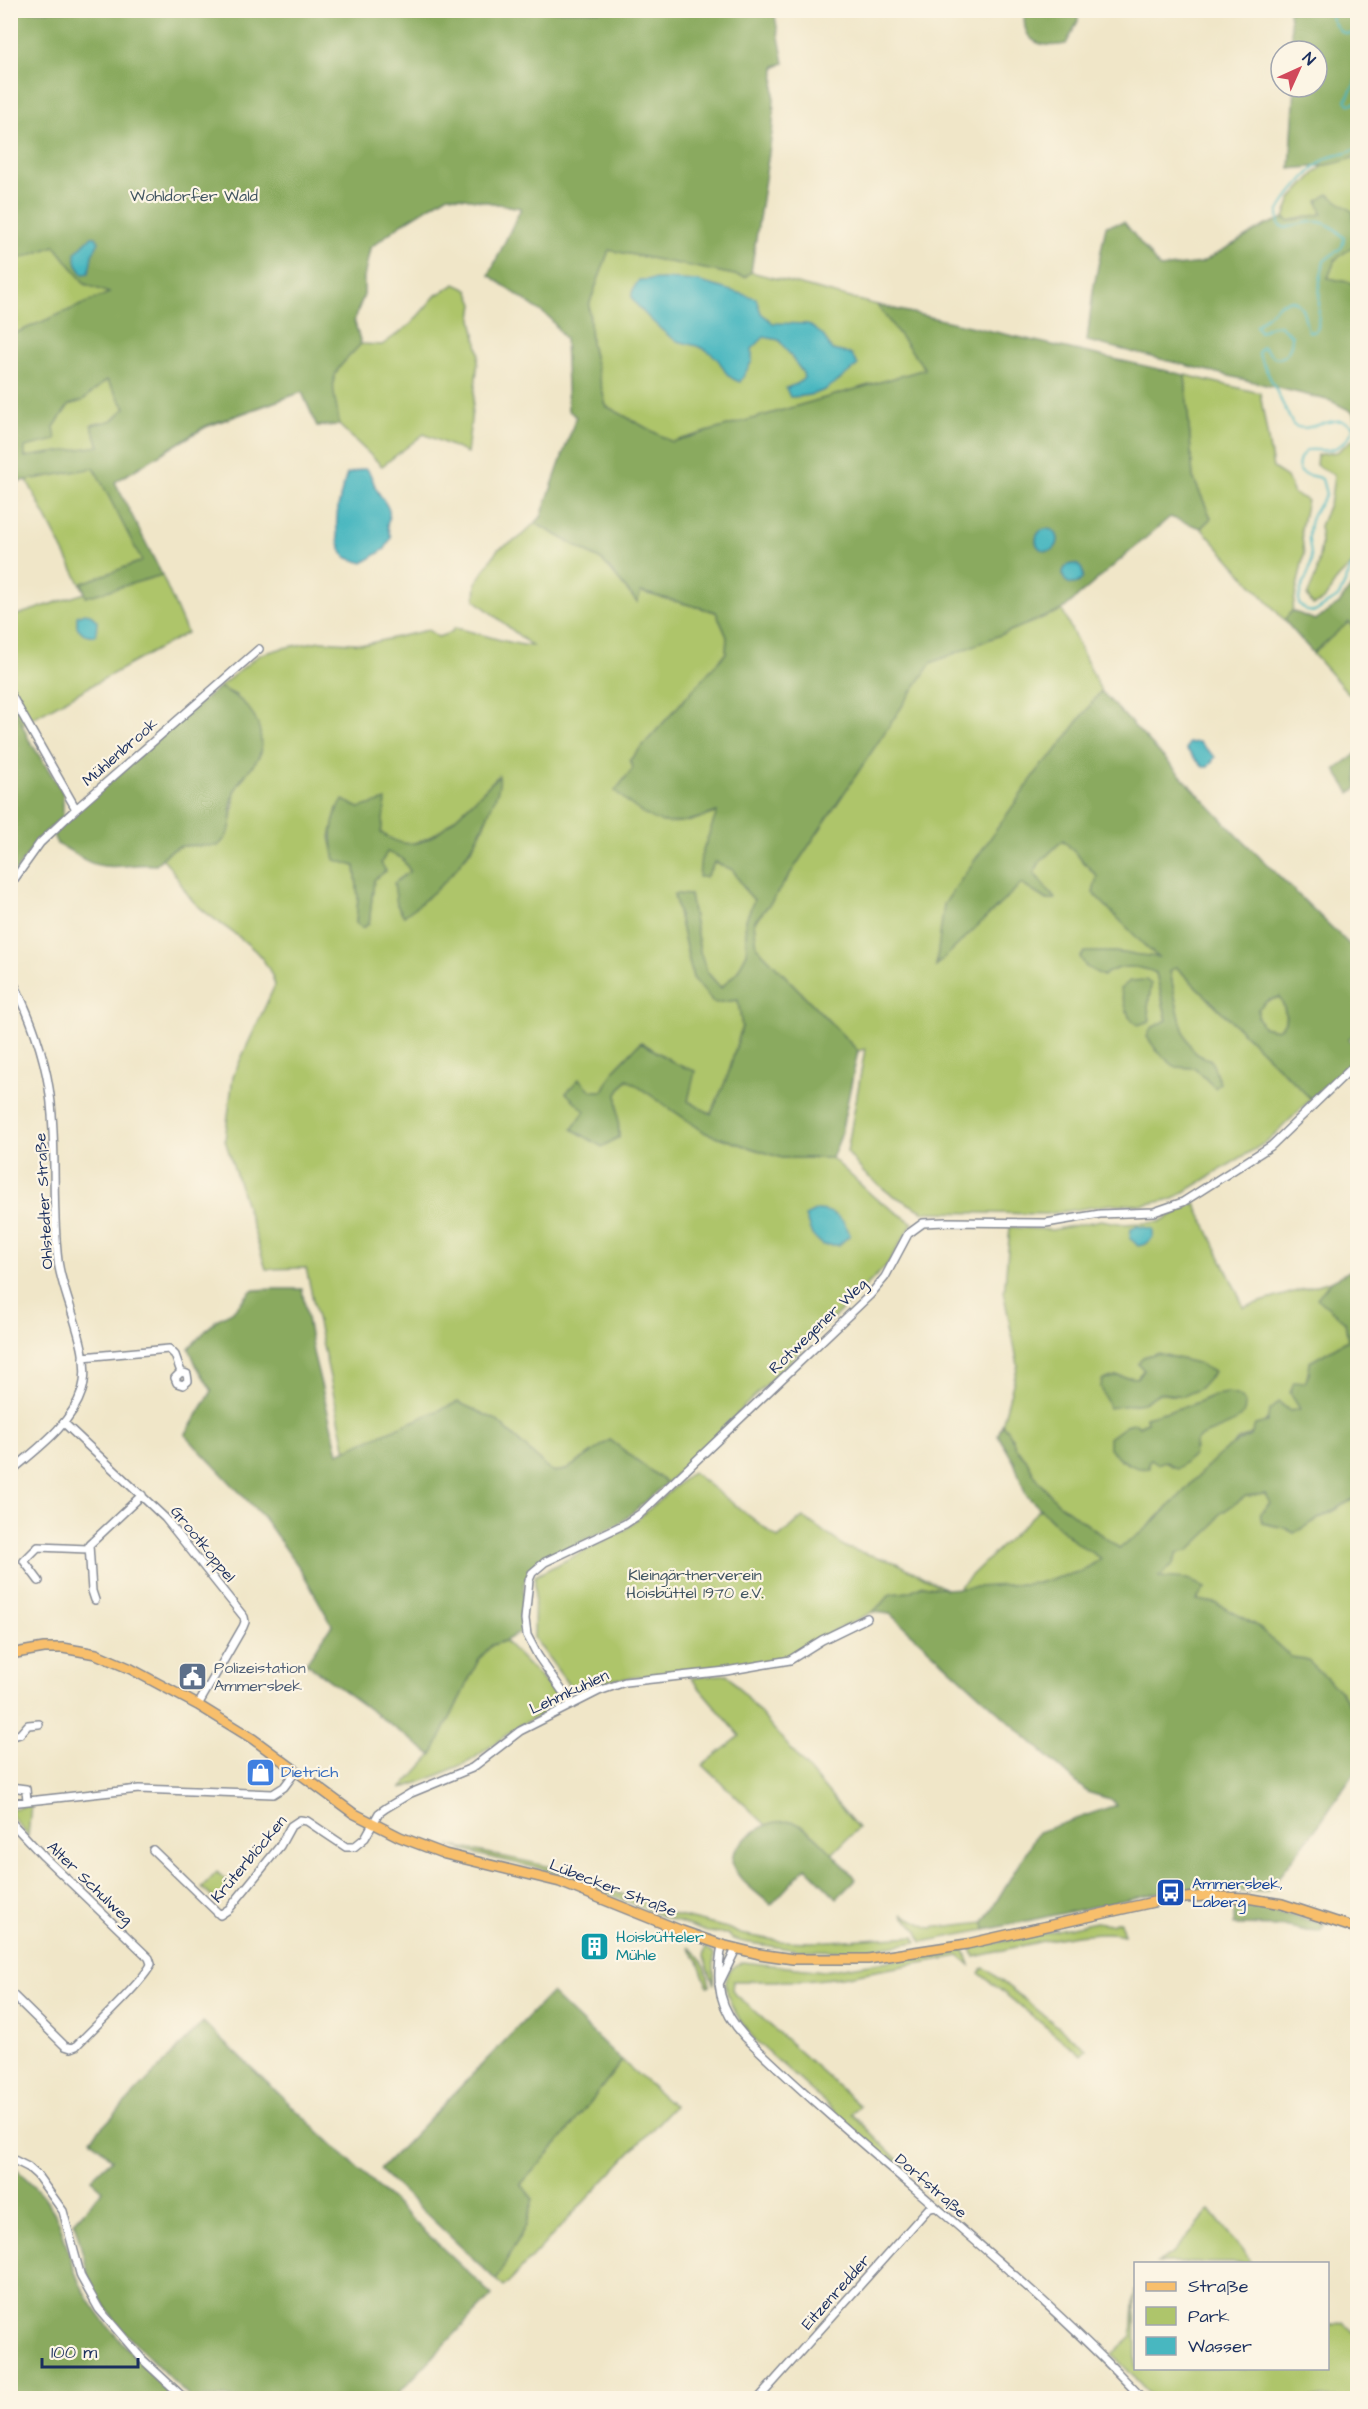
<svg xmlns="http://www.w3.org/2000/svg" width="1368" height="2409" font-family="'Architects Daughter',sans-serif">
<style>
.green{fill:#aec56b;stroke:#647a64;stroke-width:1.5;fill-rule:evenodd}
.forest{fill:#8aaa5f;stroke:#526c5e;stroke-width:1.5;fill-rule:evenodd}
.water{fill:#48b7c0;stroke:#32738f;stroke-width:1.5}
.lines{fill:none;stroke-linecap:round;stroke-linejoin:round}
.stream{stroke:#48b7c0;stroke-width:2}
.minor-casing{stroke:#868a93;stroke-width:10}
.major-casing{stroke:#868a93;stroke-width:12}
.minor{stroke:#fff;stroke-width:7}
.major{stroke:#f8bf6c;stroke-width:9}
.labels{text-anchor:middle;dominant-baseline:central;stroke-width:4.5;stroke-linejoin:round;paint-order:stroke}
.park-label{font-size:16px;fill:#405461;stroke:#fcf5e5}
.street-label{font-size:16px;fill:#1b2f5e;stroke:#fcf5e5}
.service-label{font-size:16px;fill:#4e5e75;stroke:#fcf5e5;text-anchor:start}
.shop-label{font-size:16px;fill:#366cbe;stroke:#fcf5e5;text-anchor:start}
.transit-label{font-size:16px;fill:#164399;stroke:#fcf5e5;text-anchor:start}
.culture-label{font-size:16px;fill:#0d838f;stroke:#fcf5e5;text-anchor:start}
</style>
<rect width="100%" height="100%" fill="#fcf5e5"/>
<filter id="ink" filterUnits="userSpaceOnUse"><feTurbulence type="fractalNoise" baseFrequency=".0167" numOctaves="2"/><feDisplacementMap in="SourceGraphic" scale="12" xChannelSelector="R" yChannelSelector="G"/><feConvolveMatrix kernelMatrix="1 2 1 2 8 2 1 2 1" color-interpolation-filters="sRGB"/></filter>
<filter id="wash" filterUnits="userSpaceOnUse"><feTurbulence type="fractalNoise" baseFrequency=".008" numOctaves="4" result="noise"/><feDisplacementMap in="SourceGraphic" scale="24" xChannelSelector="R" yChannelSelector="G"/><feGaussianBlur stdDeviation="1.35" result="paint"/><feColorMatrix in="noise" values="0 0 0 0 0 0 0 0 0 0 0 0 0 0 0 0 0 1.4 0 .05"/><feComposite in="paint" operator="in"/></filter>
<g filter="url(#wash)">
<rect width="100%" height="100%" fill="#f0e6c8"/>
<!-- green -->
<path class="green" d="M710 10 784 63 521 208 448 195 400 225 370 248 363 278 364 295 354 320 361 344 382 345 411 324 436 295 455 284 468 290 474 304 472 319 479 353 467 453 424 434 382 466 339 425 317 426 302 392 206 427 114 481 162 575 187 633 11 730V617L85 593 15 457 11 458V11Z
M1353 158 1358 165 1357 284 1328 278 1335 260 1357 243 1322 214 1289 221 1284 218 1291 199 1316 172 1324 165Z
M609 250 745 277 751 272 877 305 926 369 672 442 606 406 591 344 589 305Z
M1185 375 1260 393 1273 468 1287 477 1294 494 1307 500 1301 529 1304 554 1292 611 1284 620 1201 528 1211 518 1193 477Z
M1357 436V559L1338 578 1324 600 1313 605 1307 596 1316 575 1321 545 1320 526 1331 499 1334 475 1316 465 1317 455 1337 452Z
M535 523 603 561 637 602 641 592 716 612 727 637 726 653 630 760 688 822 718 812 701 856 733 870 746 891 754 900 745 922 747 953 737 972 721 988 707 972 700 952 690 895 674 894 693 978 714 1003 738 1000 742 1027 727 1078 710 1115 688 1101 694 1071 676 1064 641 1042 614 1070 603 1091 567 1093 619 1138 617 1094 627 1079 706 1133 782 1158H832L875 1198 913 1223 886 1266 667 1483 610 1440 566 1470 552 1472 496 1420 458 1402 346 1451 306 1268 266 1269 225 1140 233 1076 275 985C265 943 219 929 192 900 181 887 175 870 162 858 174 844 187 845 204 846L232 820 235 790 261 753 236 695 219 687 259 655 283 648 320 641 366 644 428 630 438 637 450 633 455 628C481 633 506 644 532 646L475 600 476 583 498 549 518 539ZM498 776C492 803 485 832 468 854 453 874 423 898 404 916L397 905 410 871 402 858 387 851 374 880 369 924 356 923 358 898 355 866 335 859 330 837 337 808H359C370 821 381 836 397 842 430 854 476 797 498 776Z
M1062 610 1101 691 1053 756 1041 766 936 965 1021 883 1046 900 1055 899 1034 873 1040 862 1063 840 1097 876 1159 958 1113 952 1103 976C1117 964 1139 965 1156 973L1167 1021 1151 1028 1175 1067 1195 1068 1215 1088 1211 1060C1205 1058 1198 1056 1194 1052 1181 1038 1174 990 1170 971L1176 967 1311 1099 1268 1141 1173 1199 1142 1205 1113 1204 1047 1214 924 1212 889 1193 864 1173 847 1152 865 1049 858 1051 757 947 754 923 772 901 931 662ZM1130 981 1151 984 1148 1008 1150 1020Z
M1349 621 1357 634V703L1313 654Z
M1281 997C1284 1010 1291 1022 1277 1030L1263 1027 1257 1017 1258 1009 1267 1001Z
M1195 1203 1244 1307 1331 1281 1318 1298 1345 1322 1348 1341 1310 1362 1301 1409 1290 1411 1279 1402C1268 1420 1258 1433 1238 1440L1137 1537 1119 1548 1057 1502 1038 1481 1026 1459 1016 1448 1008 1430 1002 1425 1018 1365 1004 1295 1010 1227 1052 1230 1101 1220 1124 1224 1159 1222ZM1157 1353 1174 1358 1175 1396 1159 1393 1143 1403 1116 1405 1110 1378 1116 1376 1137 1378ZM1214 1395 1236 1420 1201 1436 1194 1443 1195 1449 1172 1467 1165 1461 1151 1459 1148 1463 1123 1461 1111 1451 1136 1423 1138 1426 1147 1422 1146 1417 1191 1405Z
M692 1472 778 1538 803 1517 847 1548 897 1563 946 1589 923 1585 909 1592 891 1594 873 1612 815 1640 797 1654 779 1662 611 1680 576 1695 534 1638 535 1576 625 1530Z
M1265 1494 1270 1503 1262 1523 1285 1528 1294 1533 1357 1497V1715L1340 1691 1291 1657 1256 1625 1215 1603 1196 1600 1205 1588 1158 1577 1172 1566 1177 1553 1211 1529 1220 1514 1246 1496Z
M1040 1509 1074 1541 1101 1559 1082 1571 1038 1583 957 1589Z
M505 1641 559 1697 562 1704 519 1726 470 1761 434 1777 401 1789 432 1755 479 1659 492 1645Z
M727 1674 858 1828 832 1854C811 1831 800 1816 766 1825L703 1765 740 1736 691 1678Z
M31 1805 28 1836 11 1815V1809Z
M449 1845 556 1868 675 1915 727 1928 740 1934 780 1941 812 1942 915 1936 917 1942 856 1951 797 1950 743 1942 733 1939 727 1934 707 1932 664 1917 559 1873 472 1853Z
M217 1872 231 1885 216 1901 202 1888Z
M902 1914 930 1928 984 1922 985 1930 922 1942 918 1931Z
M1120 1921 1124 1935C1090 1926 1011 1949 974 1957L971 1948 1096 1922 1110 1924Z
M688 1947C703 1957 707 1969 710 1986H707L698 1961Z
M706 1947 714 1954V1985L704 1956Z
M965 1949 970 1965 959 1956 842 1977 805 1981H733L732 1991 860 2106 852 2114 909 2171 905 2174 757 2042C742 2025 704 1976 743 1962L824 1971Z
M984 1967 1086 2049 1081 2055 979 1973Z
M622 2061 674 2106 504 2287 496 2280 526 2225 521 2184 560 2141Z
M1210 2210 1252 2263H1157L1172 2254Z
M1135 2290 1136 2368H1328V2326L1344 2322 1357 2336V2398H1154L1112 2354 1132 2336Z"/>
<!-- forest -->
<path class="forest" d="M11 11H774L784 63 775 66 773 126 751 272 745 277 609 250 589 305 591 344 606 406 672 442 925 369 877 305 1185 375 1193 477 1211 518 1201 528 1170 517 1062 610 931 663 772 901 754 922 757 947 858 1051 840 1138 832 1158H782L706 1133 627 1079 617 1094 619 1137 602 1147 572 1129 585 1111 566 1093 579 1079 592 1091H603L614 1070 641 1042 676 1064 695 1071 688 1101 711 1114 727 1078 742 1027 738 1000 714 1003 693 978 674 894 690 895 700 952 707 972 721 988 737 972 747 953 745 922 754 900 746 891 733 870 715 862 706 877H699L701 856 717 812C667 830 655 827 615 791L633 768 630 760 726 653 727 637 716 612 641 592 637 602 603 561 535 523 541 517 576 417 568 410 565 339 550 318 489 275 521 208 448 195 400 225 370 248 364 278V295L354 320 361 344C353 353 341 363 336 373 329 388 339 409 339 425L317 426 302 392 206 426 115 482 162 575 86 597 82 583 142 561 94 468 11 483V458L15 457 10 445 11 335 109 293 85 284 55 246 11 262ZM107 380 125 408 113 420 91 425 99 446 25 457V447L56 440 54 427 69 405 82 401Z
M1025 11H1078V21L1066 44C1039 49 1020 41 1025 11Z
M1289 11H1357L1358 154C1343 166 1309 167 1290 169L1295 87H1317V51H1293Z
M1328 194 1353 212 1357 243 1335 260 1328 278 1357 284V431L1353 412 1331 401 1087 341 1093 291 1106 226 1124 222 1160 268 1201 263 1266 225 1284 218 1289 221 1322 214 1318 201Z
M1357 578V634L1349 622 1313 653 1284 620 1292 611 1315 620 1339 604Z
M219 687C242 698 261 714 261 743 261 748 261 752 259 756 253 768 240 778 235 790 225 813 241 825 218 846 187 846 178 839 156 865 138 863 121 868 104 866 86 865 73 850 57 844L53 835 58 824Z
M1101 691 1238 836 1357 952V1031L1349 1039 1357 1048V1055L1311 1099 1176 967 1170 971C1174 992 1181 1036 1194 1051 1198 1056 1205 1058 1211 1060L1220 1083 1215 1088 1195 1068 1175 1067 1157 1051 1147 1037 1151 1028 1167 1020 1156 973C1139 965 1117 964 1103 976L1086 967 1080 957 1085 952H1114L1158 957 1147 948 1093 893 1097 876 1063 840 1040 862 1034 873 1055 899 1047 900 1021 884 936 966 944 904 1041 766 1053 755ZM1280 997C1285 1010 1291 1022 1277 1030L1263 1027 1258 1017V1009L1267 1001Z
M10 696 29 740 63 792V816L39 838 11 878Z
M1357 753V788L1350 793 1335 770Z
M499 776C501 788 494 799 490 810 471 858 445 886 404 916L397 905 394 883 410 871 402 858 387 852 381 863 386 871 374 880 369 924 362 928 356 923 358 898 355 866 335 860C330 838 330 819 343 800L359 808 386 800 381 833C392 839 402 846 416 843 439 840 480 793 499 776Z
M1146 980 1151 984 1148 1008 1150 1021 1138 1025 1129 1017 1120 989 1130 981Z
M1357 1267V1497L1294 1533 1285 1528 1262 1523 1260 1513 1270 1503 1265 1494 1246 1496 1220 1514 1211 1529 1188 1551 1177 1553 1172 1566 1159 1577 1188 1579 1205 1588 1197 1600 1215 1603 1240 1616 1256 1625 1291 1657 1306 1659 1340 1691 1357 1715V1768L1321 1822 1267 1892 1170 1890 985 1930 984 1922 1038 1832 1116 1805 1110 1799 1087 1792 890 1614 873 1612 891 1594 909 1592 923 1585 946 1589 1038 1583 1082 1571 1101 1559 1074 1541 1026 1495 1014 1462 998 1435 1002 1425 1008 1430 1016 1448 1026 1459 1038 1481 1057 1502 1119 1548C1144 1533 1166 1511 1186 1489 1205 1469 1224 1445 1251 1436L1255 1425 1267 1422 1269 1411 1278 1402 1290 1411 1300 1409 1290 1393 1294 1382 1305 1383 1309 1373 1310 1362 1348 1340 1345 1322 1317 1298 1331 1281Z
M275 1289H302L313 1352 338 1453 458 1402 496 1420 552 1472 566 1470 610 1440 667 1483 619 1524 535 1564 524 1582 522 1631 505 1641 492 1645 479 1659 432 1755 306 1663 332 1625 301 1570 263 1517 185 1435 212 1391 196 1365 189 1348 216 1320 232 1312 252 1290Z
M1157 1353 1197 1363 1214 1372 1199 1389 1184 1396 1159 1393 1143 1403 1109 1408 1101 1387 1102 1380 1116 1376 1137 1378 1144 1370 1138 1364 1143 1357Z
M1228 1393C1236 1395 1245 1396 1245 1406 1245 1426 1210 1429 1199 1438 1193 1442 1195 1448 1193 1455L1177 1469 1165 1461 1157 1464 1151 1460 1148 1463 1149 1468C1135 1471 1118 1458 1109 1449V1438L1128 1424 1136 1423 1139 1426 1147 1422 1146 1417 1191 1405 1214 1395Z
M792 1821C818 1833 836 1859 856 1879L837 1898 806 1867 771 1905C759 1894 738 1881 733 1865 727 1849 756 1829 769 1824 777 1821 785 1822 792 1821Z
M1234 1906 1265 1909 1325 1924 1320 1932 1307 1931 1284 1926 1234 1925Z
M551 1993 622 2061 560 2141 521 2184 533 2199 526 2225 496 2280 380 2170Z
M203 2022 492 2295 394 2398H190L121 2329 92 2288 74 2222 103 2190 91 2179 112 2159 91 2139Z
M10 2164C29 2180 47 2197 58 2220 68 2244 71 2270 85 2293 108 2334 146 2366 180 2398H11Z"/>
<!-- water -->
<path class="water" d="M91 237H96L99 242 92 255 89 273 83 274 77 265 75 253Z
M665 279 697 281 756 298 761 313 773 323 808 324 823 335 832 350 851 354 858 365C832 385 826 396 790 397L786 388 797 384 804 378 803 373 779 340 764 337 752 349V361L740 382C720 375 726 364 712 354 701 345 690 345 678 341 668 338 635 306 632 297 631 290 636 285 639 280Z
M363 469H366C372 474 372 479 375 486 381 501 395 507 387 525L391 538 385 549 363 563 345 557C330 533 338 500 347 474Z
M1036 540a11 11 0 1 1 22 0a11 11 0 1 1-22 0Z
M1063 574a10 10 0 1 1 20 0a10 10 0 1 1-20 0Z
M84 613 90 614 97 621 96 634 94 636 84 634 77 627V616Z
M1199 742 1215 757 1208 767H1203L1186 749 1189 743Z
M817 1210C833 1210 845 1219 850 1235L839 1245H823L812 1235 805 1216Z
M1138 1226 1153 1229V1237L1146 1244 1138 1246 1130 1238 1131 1229Z"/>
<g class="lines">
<!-- stream -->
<path class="stream" d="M1333 10 1331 17C1337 30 1343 38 1358 31
M1358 78 1346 100 1349 104H1352L1358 101
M1358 148C1349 154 1340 154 1330 157 1315 163 1285 198 1278 213L1279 225 1286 228C1310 220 1326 216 1344 238L1342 247 1324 261 1320 281 1318 328 1314 332 1308 331C1304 319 1306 306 1292 300L1281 303 1256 326 1260 332 1271 326 1280 325 1292 336C1292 345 1287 362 1274 357 1270 355 1266 349 1262 347L1258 353 1293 425C1310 436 1335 410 1353 426 1352 437 1340 448 1329 450 1321 451 1315 449 1308 450 1303 453 1300 456 1299 462 1295 478 1313 474 1322 479L1326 494C1315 513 1308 516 1309 541 1310 548 1312 556 1311 564 1308 578 1298 589 1299 604L1307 611 1315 612 1339 596 1358 553"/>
</g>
</g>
<g filter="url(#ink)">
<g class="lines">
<defs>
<path id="minor" d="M10 693 76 809
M10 885 40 843 76 809 259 649
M10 976C33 1020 49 1065 52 1115 56 1164 52 1213 58 1261 63 1300 94 1353 82 1391 71 1425 37 1449 10 1472
M83 1357 169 1349 175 1355 181 1372 187 1374 188 1381 183 1385 177 1383 175 1378 181 1372
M64 1423 165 1518 244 1617 245 1622 243 1627 198 1705
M39 1581 24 1561 38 1547 88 1549
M95 1600 92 1591 89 1545 142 1495
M572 1705 538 1656 527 1635 525 1619 529 1580 532 1573 545 1562 625 1524 640 1514 870 1295 885 1277 908 1234 923 1223 945 1222 1046 1223 1100 1214 1154 1212 1183 1202 1271 1146 1358 1062
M10 1737 20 1734 28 1725 39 1724
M10 1787 26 1789 27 1801
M10 1803 139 1789 273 1794 284 1787 296 1771
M10 1821 43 1856 149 1958 151 1964C146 1979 90 2031 76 2046L71 2048 65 2046 10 1992
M153 1850 220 1915 229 1909 280 1846 291 1826 300 1820 307 1821 346 1847H354L365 1838 379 1813 386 1808 411 1793 472 1768 520 1731 599 1691 625 1682 726 1671 790 1660 822 1640 867 1618
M722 1945C715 1984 718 2008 746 2038 874 2162 1020 2268 1142 2398
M719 1984 736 1949
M10 2158 28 2167 37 2175 63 2211 81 2277 99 2309 142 2359 184 2398
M759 2398 928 2209 935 2207"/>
<path id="major" d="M10 1654 44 1648H63L96 1654 131 1669 198 1705 253 1739 353 1813 400 1837 445 1854 560 1882 682 1931 722 1945 759 1954 793 1959H868L967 1944 1158 1901 1204 1896 1247 1898 1282 1904 1358 1929"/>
</defs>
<!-- minor casing -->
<use href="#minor" class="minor-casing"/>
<!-- major casing -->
<use href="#major" class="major-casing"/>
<!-- minor -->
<use href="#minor" class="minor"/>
<!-- major -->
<use href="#major" class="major"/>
</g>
</g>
<!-- icons -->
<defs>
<symbol id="civic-square" viewBox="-11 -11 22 22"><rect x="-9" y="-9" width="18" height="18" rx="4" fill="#5c6f8a" stroke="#fcf5e5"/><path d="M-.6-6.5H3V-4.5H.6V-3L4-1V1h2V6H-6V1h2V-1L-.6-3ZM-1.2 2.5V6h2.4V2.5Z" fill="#fff"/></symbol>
<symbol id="shop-square" viewBox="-11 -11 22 22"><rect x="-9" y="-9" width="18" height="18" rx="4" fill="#3f7fe0" stroke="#fcf5e5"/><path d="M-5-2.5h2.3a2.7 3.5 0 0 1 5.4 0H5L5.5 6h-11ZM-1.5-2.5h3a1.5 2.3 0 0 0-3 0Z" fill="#fff"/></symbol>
<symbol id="bus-square" viewBox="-11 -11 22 22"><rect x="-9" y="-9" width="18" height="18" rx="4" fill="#1a4fb4" stroke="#fcf5e5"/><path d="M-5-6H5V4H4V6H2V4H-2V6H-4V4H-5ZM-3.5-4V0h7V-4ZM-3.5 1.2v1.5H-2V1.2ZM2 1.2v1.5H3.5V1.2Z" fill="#fff"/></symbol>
<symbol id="building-square" viewBox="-11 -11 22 22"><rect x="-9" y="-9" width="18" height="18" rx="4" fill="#0f9aa8" stroke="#fcf5e5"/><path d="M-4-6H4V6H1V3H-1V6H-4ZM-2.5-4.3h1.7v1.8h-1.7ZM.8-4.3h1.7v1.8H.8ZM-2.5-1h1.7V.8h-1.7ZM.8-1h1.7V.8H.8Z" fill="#fff"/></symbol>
</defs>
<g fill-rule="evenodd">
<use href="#civic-square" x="176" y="1660" width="33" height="33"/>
<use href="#shop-square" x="244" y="1756" width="33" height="33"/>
<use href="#bus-square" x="1154" y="1876" width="33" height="33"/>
<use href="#building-square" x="578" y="1930" width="33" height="33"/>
</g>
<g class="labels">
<!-- park labels -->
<g class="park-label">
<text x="194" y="196">Wohldorfer Wald</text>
<text x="695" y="1575">Kleingärtnerverein<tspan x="695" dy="18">Hoisbüttel 1970 e.V.</tspan></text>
</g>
<!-- street labels -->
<g class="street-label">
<text transform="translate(120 752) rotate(-41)">Mühlenbrook</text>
<text transform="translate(44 1201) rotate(-93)">Ohlstedter Straße</text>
<text transform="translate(818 1326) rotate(-44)">Rotwegener Weg</text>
<text transform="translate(203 1544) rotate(51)">Grootkoppel</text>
<text transform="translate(569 1692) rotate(-25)">Lehmkuhlen</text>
<text transform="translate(249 1859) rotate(-50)">Krüterblöcken</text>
<text transform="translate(90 1883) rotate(44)">Alter Schulweg</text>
<text transform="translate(613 1888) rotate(21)">Lübecker Straße</text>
<text transform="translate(931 2186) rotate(41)">Dorfstraße</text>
<text transform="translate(836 2292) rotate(-48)">Eitzenredder</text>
</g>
<!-- service labels -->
<g class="service-label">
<text x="214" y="1668">Polizeistation<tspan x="214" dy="18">Ammersbek</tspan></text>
</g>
<!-- shop labels -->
<g class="shop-label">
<text x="281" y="1772">Dietrich</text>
</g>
<!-- transit labels -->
<g class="transit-label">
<text x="1192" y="1884">Ammersbek,<tspan x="1192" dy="18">Laberg</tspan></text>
</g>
<!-- culture labels -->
<g class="culture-label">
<text x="616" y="1937">Hoisbütteler<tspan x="616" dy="18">Mühle</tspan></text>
</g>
</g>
<!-- margin -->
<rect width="1368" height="2409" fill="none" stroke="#fcf5e5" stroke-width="36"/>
<!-- legend -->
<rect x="1134" y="2262" width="195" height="108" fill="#fcf5e5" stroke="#a2a6af" stroke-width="1.5"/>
<rect x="1146" y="2282" width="30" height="9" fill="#f8bf6c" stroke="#a2a6af" stroke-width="1.5"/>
<text x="1188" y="2292" font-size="18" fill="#1b2f5e">Straße</text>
<rect x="1146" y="2307" width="30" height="18" fill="#aec56b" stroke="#a2a6af" stroke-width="1.5"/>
<text x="1188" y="2322" font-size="18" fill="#1b2f5e">Park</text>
<rect x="1146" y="2337" width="30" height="18" fill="#48b7c0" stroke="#a2a6af" stroke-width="1.5"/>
<text x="1188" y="2352" font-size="18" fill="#1b2f5e">Wasser</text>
<!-- north arrow -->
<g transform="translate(1299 69) rotate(45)"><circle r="28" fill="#fcf5e5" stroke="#a2a6af" stroke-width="1.5"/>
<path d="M0-4.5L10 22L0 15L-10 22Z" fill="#d1495b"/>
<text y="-9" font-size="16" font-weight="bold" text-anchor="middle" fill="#1b2f5e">N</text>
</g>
<!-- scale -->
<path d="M42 2358v9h96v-9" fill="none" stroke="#1b2f5e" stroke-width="3"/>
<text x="51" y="2358" font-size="18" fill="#1b2f5e" stroke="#fcf5e5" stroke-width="4.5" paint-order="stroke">100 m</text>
</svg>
